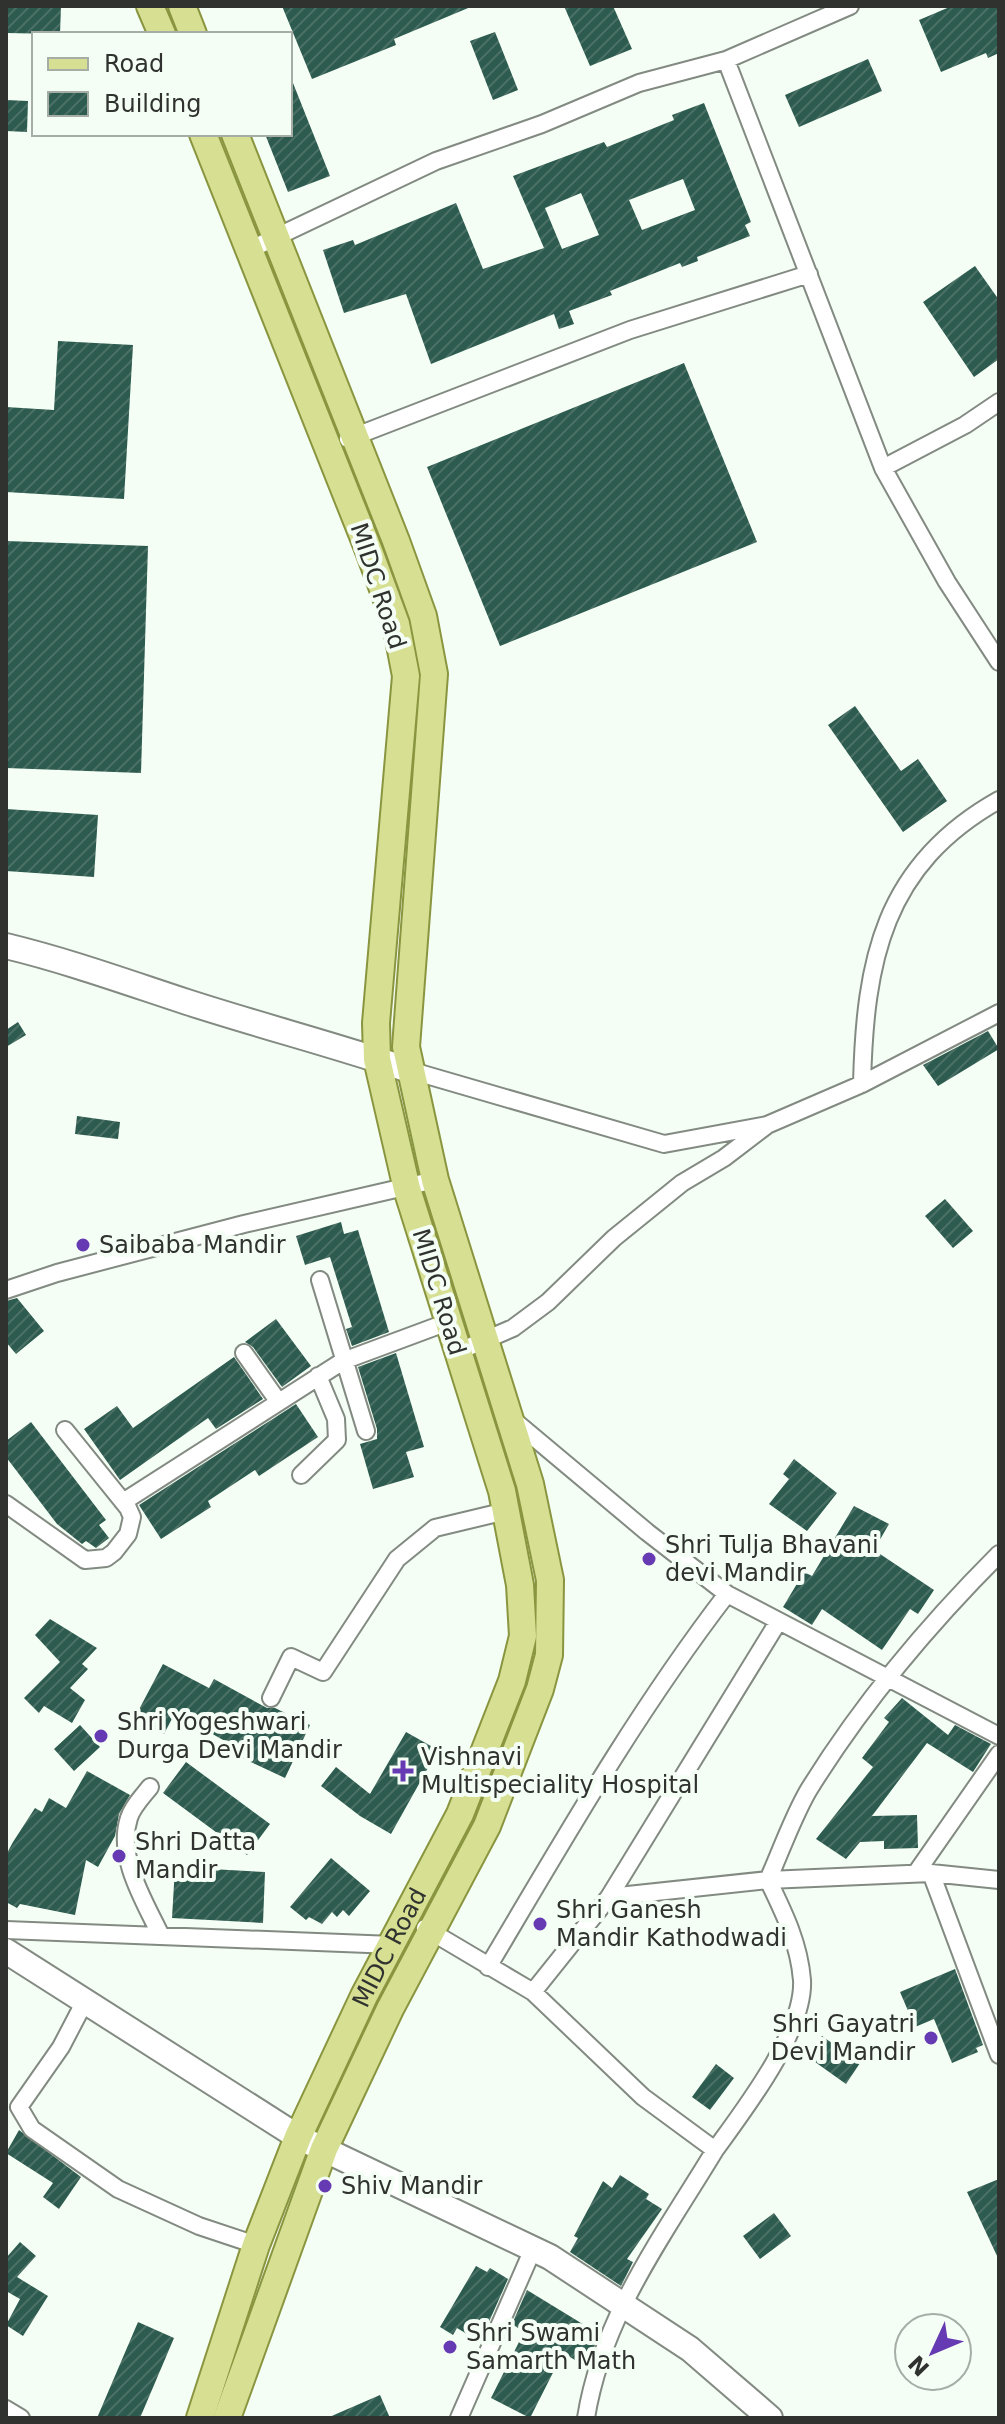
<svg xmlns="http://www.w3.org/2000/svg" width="1005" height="2424" font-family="'DejaVu Sans',sans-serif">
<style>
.building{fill:url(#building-hatch);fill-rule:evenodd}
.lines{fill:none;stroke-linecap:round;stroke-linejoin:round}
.street-casing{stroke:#828a82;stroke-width:20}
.secondary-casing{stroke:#828a82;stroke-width:28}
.primary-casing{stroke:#8a9540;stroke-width:30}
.street{stroke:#fff;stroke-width:16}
.secondary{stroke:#fff;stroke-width:24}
.primary{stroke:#d6df92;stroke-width:26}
.poi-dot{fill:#653ab2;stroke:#f5fef5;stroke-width:3}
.labels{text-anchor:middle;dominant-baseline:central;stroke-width:8;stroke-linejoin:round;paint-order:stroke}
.street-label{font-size:24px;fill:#2f322f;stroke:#f5fef5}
.poi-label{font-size:24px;fill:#2f322f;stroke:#f5fef5;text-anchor:start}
</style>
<defs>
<pattern id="building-hatch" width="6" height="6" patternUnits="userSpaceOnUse" patternTransform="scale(2)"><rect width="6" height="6" fill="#2e5b4f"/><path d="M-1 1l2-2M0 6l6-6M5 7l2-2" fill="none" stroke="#4b7066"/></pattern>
</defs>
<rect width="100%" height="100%" fill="#f5fef5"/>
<!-- building -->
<path class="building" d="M6 6H61L60 34 6 33Z
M282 6H473L394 39 396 45 312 79Z
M564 6H613L632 49 590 66Z
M952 6H999V53L988 58 986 53 941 72 919 20Z
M495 32 518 90 493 100 470 41Z
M868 59 882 91 799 127 785 95Z
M291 78 330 176 288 192 265 134H290Z
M6 100 28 101 27 132 6 131Z
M704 103 751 222 745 225 750 236 697 257 698 261 682 267 680 263 610 291 612 295 569 311 574 324 559 329 554 314 431 364 406 294 344 313 323 250 353 240 355 245 456 203 483 269 544 248 513 176 604 142 607 147 674 120 672 115ZM683 179 695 210 642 230 629 200ZM581 193 599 235 562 249 545 208Z
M975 266 999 300V359L974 377 923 302Z
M58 341 133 345 124 499 6 492V407L54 410Z
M684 363 757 542 500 646 427 467Z
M6 541 148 546 141 773 6 768Z
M855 706 901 771 918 759 947 801 903 832 828 725Z
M6 809 98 815 94 877 6 871Z
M18 1022 26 1035 6 1047V1030Z
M988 1031 999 1049 938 1086 923 1065Z
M77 1116 120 1122 118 1139 75 1134Z
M945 1199 973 1231 953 1248 925 1216Z
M341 1222 344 1234 358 1230 389 1332 352 1346 346 1329 352 1327 330 1257 305 1265 296 1236Z
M17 1298 44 1331 16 1354 6 1342V1301Z
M276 1319 311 1366 282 1387 253 1347 245 1342Z
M396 1353 424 1447 406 1452 414 1477 373 1489 360 1444 377 1439V1429L358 1367Z
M234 1357 263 1399 216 1429 208 1418 120 1480 84 1429 117 1406 133 1428Z
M296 1404 318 1437 259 1476 255 1470 208 1501 211 1507 161 1539 139 1505Z
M31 1422 106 1520 99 1525 109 1538 96 1548 86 1541 82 1544 57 1524 6 1457V1441Z
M794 1459 837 1493 807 1531 769 1504 789 1479 783 1474Z
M854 1506 889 1524 874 1550 934 1590 918 1614 910 1609 882 1650 822 1609 812 1625 783 1607 804 1572 812 1576Z
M50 1619 97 1648 82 1664 88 1669 70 1688 85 1700 72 1723 44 1706 39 1713 24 1698 60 1662 35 1635Z
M163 1664 209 1688 214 1679 267 1708H275L310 1725 285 1778 238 1756 241 1750 175 1713 164 1734 134 1719Z
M902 1698 948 1735 955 1725 991 1744 973 1772 927 1743 872 1816 917 1815 918 1848 884 1849V1841L860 1842 846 1859 816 1839 873 1767 862 1758 889 1722 884 1718Z
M80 1725 100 1747 74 1771 54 1749Z
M406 1732 438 1750 391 1834 360 1816 321 1786 336 1767 370 1794Z
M186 1762 270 1824 247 1855 163 1793Z
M87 1771 130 1795 119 1814 115 1836 98 1867 86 1860 75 1915 20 1904 17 1908 6 1902V1855L13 1842 35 1808 42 1812 49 1798 66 1808Z
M331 1858 370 1891 349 1916 343 1910 337 1917 332 1912 322 1924 309 1917 306 1920 290 1907Z
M175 1867 265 1872 263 1923 172 1918Z
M955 1969 983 2045 976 2048 978 2052 952 2063 934 2019 915 2027 900 1992Z
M822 2036 860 2063 846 2084 808 2057Z
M716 2064 734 2078 710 2110 692 2097Z
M19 2130 81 2177 59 2209 43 2197 53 2183 6 2153Z
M620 2175 649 2194 646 2199 662 2209 627 2259 633 2262 621 2286 570 2252 578 2238 574 2236 603 2181 612 2188Z
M999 2179V2258H998L967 2192Z
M774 2213 791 2236 760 2259 743 2236Z
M20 2242 36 2256 17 2277 48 2296 23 2336 6 2325 20 2299 6 2291V2258Z
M476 2266 487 2272 490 2268 508 2279 480 2342 457 2328 453 2335 440 2327Z
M527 2290 599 2334 587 2367 563 2353 530 2418 491 2398 524 2332 512 2324Z
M138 2322 174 2338 140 2418H97Z
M380 2395 390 2418H327Z"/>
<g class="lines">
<defs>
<path id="street" d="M726 60 850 6
M251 249 436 161 542 124 639 83 726 60 883 468 965 425 999 402
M348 439 630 330 809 274
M883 468 947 582 999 662
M409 1070 664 1144 767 1125 862 1084 999 1013
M862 1084C865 961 883 865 999 800
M320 1280 366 1431
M6 1290 57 1273 244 1224 435 1180
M457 1352 513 1328 548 1302 614 1238 682 1183 724 1158 766 1126
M244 1353 278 1401
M512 1419 647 1532 727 1594 999 1736
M301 1475 337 1440 336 1419 318 1376
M123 1502 343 1361 448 1322
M6 1504 85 1560 106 1558 114 1552 128 1534 132 1517 128 1508 65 1430
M271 1698 291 1657 323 1672 397 1559 435 1528 506 1511
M150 1787C143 1796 132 1807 129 1818 116 1857 145 1902 161 1936
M916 1873 999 1754
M931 1873 999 2055
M609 1897 778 1622
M425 1928 533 1992 643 2097 715 2150C744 2110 805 2031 802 1980 799 1943 784 1913 768 1880L931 1873 999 1880
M6 1930 393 1945
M488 1967C564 1839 637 1711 727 1594
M533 1992 609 1897 768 1880C781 1851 792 1819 808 1791 861 1705 928 1625 999 1554
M84 2003 61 2047 19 2107 32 2129 118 2189 199 2226 256 2245
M6 2409 21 2418
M459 2418 533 2249
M586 2418C602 2317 663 2236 715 2150"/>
<path id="secondary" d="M6 946C68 961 126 982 187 1002 261 1026 335 1045 409 1070
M6 1951 298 2137 550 2257 690 2349 770 2418"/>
<g id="primary">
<path d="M150 6 162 34"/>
<path d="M182 6 193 34"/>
<path id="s1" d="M200 2418 256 2245 298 2137 364 1996 460 1814 512 1681 523 1636 520 1585 502 1491 407 1189 377 1059 376 1023 406 676 396 624 369 551 203 134"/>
<path d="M227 2418 324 2149 390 2009 487 1826 540 1689 549 1655 550 1580 530 1484 435 1180 406 1047 434 674 423 616 396 541 235 134"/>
</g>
</defs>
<!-- street casing -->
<use href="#street" class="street-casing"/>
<!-- secondary casing -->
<use href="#secondary" class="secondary-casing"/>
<!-- primary casing -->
<use href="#primary" class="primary-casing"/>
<!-- street -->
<use href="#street" class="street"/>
<!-- secondary -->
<use href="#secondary" class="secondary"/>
<!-- primary -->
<use href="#primary" class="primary"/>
</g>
<!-- markers -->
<g class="poi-dot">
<circle cx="83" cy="1245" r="8"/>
<circle cx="649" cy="1559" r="8"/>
<circle cx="101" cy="1736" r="8"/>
<path d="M399 1759h8v8h8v8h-8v8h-8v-8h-8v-8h8z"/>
<circle cx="119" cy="1856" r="8"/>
<circle cx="540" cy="1924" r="8"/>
<circle cx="931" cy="2038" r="8"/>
<circle cx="325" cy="2186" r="8"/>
<circle cx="450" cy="2347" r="8"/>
</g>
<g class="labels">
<!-- street labels -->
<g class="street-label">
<text transform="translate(378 586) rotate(72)">MIDC Road</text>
<text transform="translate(439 1292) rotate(73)">MIDC Road</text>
<text stroke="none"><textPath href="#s1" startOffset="508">MIDC Road</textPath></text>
</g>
<!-- poi labels -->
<g class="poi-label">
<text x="99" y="1245">Saibaba Mandir</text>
<text x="665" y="1545">Shri Tulja Bhavani<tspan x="665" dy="28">devi Mandir</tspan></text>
<text x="117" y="1722">Shri Yogeshwari<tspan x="117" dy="28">Durga Devi Mandir</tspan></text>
<text x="421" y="1757">Vishnavi<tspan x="421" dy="28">Multispeciality Hospital</tspan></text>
<text x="135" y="1842">Shri Datta<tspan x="135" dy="28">Mandir</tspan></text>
<text x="556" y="1910">Shri Ganesh<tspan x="556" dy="28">Mandir Kathodwadi</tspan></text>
<text x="915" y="2024" text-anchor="end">Shri Gayatri<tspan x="915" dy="28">Devi Mandir</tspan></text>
<text x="341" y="2186">Shiv Mandir</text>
<text x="466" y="2333">Shri Swami<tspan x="466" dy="28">Samarth Math</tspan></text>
</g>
</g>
<!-- border -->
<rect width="1005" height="2424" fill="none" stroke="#2f322f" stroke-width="16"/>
<!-- legend -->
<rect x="32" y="32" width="260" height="104" fill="#f5fef5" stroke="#a6aca6" stroke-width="2"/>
<rect x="48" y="58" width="40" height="12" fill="#d6df92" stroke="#a6aca6" stroke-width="2"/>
<text x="104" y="72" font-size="24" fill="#2f322f">Road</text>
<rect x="48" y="92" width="40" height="24" fill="url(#building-hatch)" stroke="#a6aca6" stroke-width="2"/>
<text x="104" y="112" font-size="24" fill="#2f322f">Building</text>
<!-- north arrow -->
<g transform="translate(933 2352) rotate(226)"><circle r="38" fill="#f5fef5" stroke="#a6aca6" stroke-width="2"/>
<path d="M0-6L14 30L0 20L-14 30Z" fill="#653ab2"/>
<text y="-12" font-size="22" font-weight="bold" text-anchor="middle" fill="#2f322f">N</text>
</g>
</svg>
